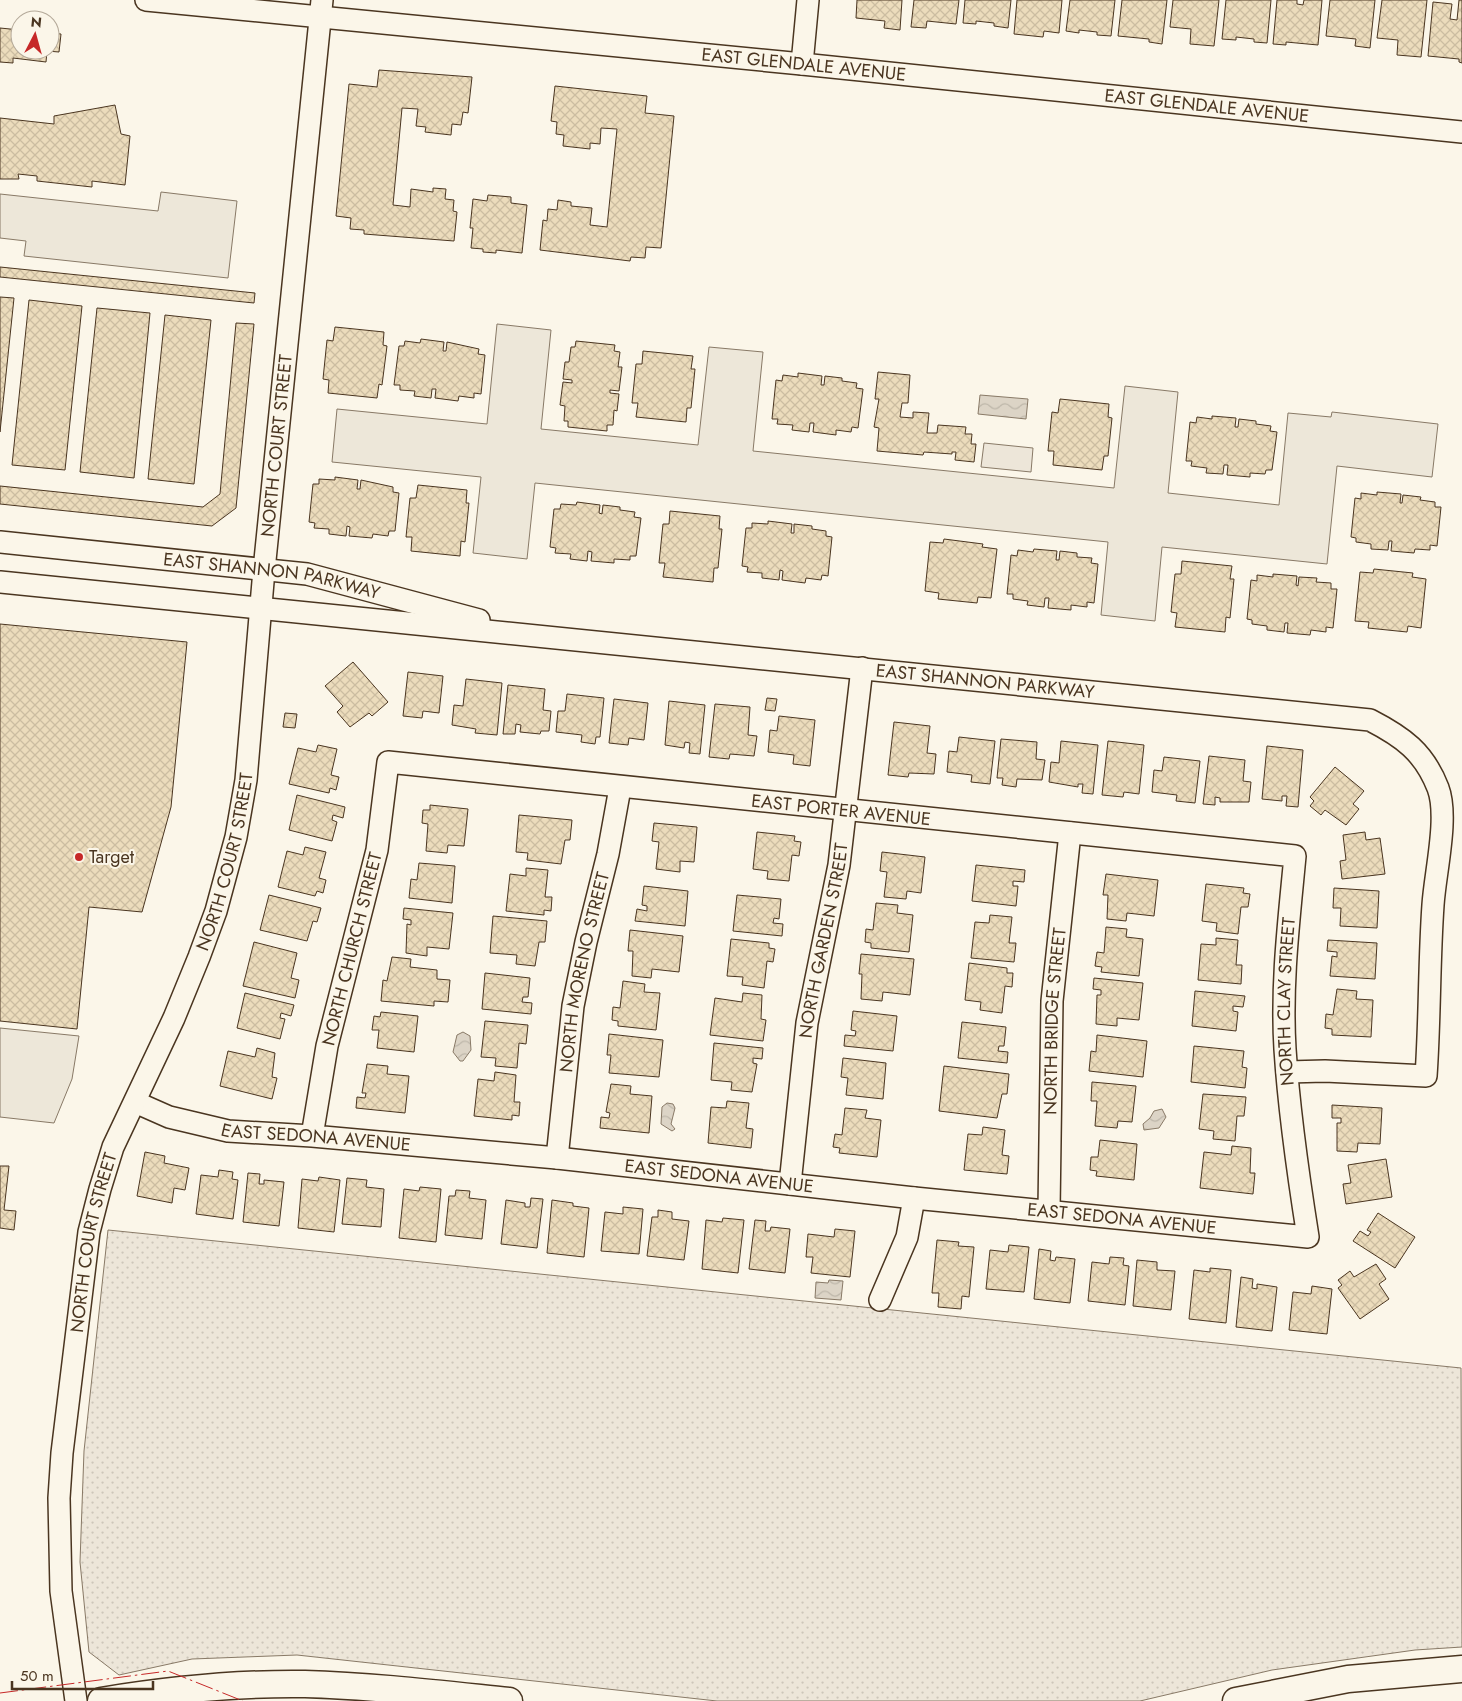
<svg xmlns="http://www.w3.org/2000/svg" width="1462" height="1701" font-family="Jost,sans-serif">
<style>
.grass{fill:url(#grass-dots);stroke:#887966}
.pitch{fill:#ede6d9;stroke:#887966}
.parking{fill:#ede7d9;stroke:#887966}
.water{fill:url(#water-waves);stroke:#887966}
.building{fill:url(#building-cross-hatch);stroke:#4a3520}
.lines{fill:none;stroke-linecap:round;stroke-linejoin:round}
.minor-casing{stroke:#4a3520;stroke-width:24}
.major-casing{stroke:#4a3520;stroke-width:29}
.minor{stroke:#fbf6e9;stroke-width:21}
.major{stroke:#fbf6e9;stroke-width:26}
.power{stroke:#c62828;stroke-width:1;stroke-dasharray:18 4 2.5 4;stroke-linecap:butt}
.poi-dot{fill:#c62828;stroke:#fbf6e9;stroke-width:2}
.labels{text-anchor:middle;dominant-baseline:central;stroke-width:4;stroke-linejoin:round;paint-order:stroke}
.street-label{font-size:18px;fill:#4a3520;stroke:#fbf6e9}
.poi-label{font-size:18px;fill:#4a3520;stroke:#fbf6e9;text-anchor:start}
</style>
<defs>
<pattern id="grass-dots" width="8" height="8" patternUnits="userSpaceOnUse" patternTransform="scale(1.25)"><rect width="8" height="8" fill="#ede6d9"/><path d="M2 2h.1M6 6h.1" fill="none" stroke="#cdc6ba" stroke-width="1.8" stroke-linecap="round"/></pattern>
<pattern id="water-waves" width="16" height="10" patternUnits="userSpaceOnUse" patternTransform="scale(1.25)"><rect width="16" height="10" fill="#dcd4c6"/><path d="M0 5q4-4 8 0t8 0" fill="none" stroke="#beb7aa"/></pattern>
<pattern id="building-cross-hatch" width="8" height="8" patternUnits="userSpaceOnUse" patternTransform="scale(1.25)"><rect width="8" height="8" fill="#ecdcbc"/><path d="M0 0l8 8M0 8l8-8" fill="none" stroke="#ccbda1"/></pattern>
</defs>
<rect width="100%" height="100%" fill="#fbf6e9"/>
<!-- grass -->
<path class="grass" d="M108 1230 1461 1368 1462 1647 1415 1650 1272 1670 1140 1701H717L297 1655 192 1659 119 1675 89 1652 80 1562 84 1451Z"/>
<!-- pitch -->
<path class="pitch" d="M984 443 1033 448 1031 472 981 467Z"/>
<!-- parking -->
<path class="parking" d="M161 192 237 201 228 278 24 256 26 241 0 238V194L158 211Z
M497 324 551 330 541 429 698 445 709 347 763 352 753 451 1114 488 1125 386 1178 392 1168 493 1279 505 1288 413 1331 417 1332 412 1438 424 1432 477 1337 466 1327 564 1162 547 1155 621 1101 615 1108 542 535 483 527 559 473 553 481 477 332 462 337 409 487 424Z
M0 1028 79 1036 72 1079 54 1123 0 1117Z"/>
<!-- water -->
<path class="water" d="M980 395 1028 399 1026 419 978 414Z
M463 1032 470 1036 471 1050 463 1061H460L453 1052 457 1035Z
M667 1103 673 1104 675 1108 671 1124 675 1129 672 1131 661 1124 662 1107Z
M1162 1109 1166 1117 1159 1128 1144 1130 1143 1124 1150 1118 1154 1111Z
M829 1280 843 1281 841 1300 815 1298 816 1282 828 1283Z"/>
<!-- building -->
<path class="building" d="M857 0H902L900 30 884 28 885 21 856 18Z
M914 0H959L956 24 927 21 926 28 911 27Z
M965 0H1011L1008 28 994 26V23L976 21V24L963 23Z
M1017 0H1062L1059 33 1044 31 1043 37 1014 34Z
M1070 0H1115L1111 36 1097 35V32L1079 30V33L1066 31Z
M1122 0H1167L1162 44 1149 42V39L1118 36Z
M1173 0H1219L1214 46 1190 44 1191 29 1170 27Z
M1226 0H1271L1267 43 1254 42V39L1236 37V40L1222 39Z
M1277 0H1297V4L1303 5 1304 0H1322L1318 45 1286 42V45L1273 44Z
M1330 0H1375L1370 48 1355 46 1356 39 1326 36Z
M1382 0H1427L1421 57 1397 55 1398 40 1377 38Z
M1459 0H1462V63L1459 62V59L1428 56 1433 2 1452 4 1450 19 1457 20Z
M0 28 20 30V50H50V33L61 34 59 52 47 51 46 62 13 58V63L0 62Z
M379 70 472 77 468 113 463 112 461 125 452 124 451 135 425 132 426 127 416 126 418 109 402 108 393 205 410 207 411 189 433 192V188L446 189 445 199 454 200 453 211 457 212 454 241 364 234V230L350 229 351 218 336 216 349 84 377 87Z
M555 86 647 96 645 113 674 116 661 248 646 247 645 258 631 257 630 261 540 250 543 220 547 221 548 209 557 210 558 200 571 202V206L592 208 590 225 607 227 617 129 601 128 600 144 590 143V149L563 146 564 135 556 134 557 122 551 121Z
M115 105 121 134 130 136 125 185 92 181V187L37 181V176L18 174 19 179H0V118L54 124V116Z
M488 195 511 197V203L527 205 522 253 496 250V253L483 252V249L471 248 473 228H470L473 199 487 201Z
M0 267 255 293 254 303 0 277Z
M0 297 14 298 0 432Z
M29 300 82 306 65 470 12 465Z
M97 308 150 313 134 478 80 472Z
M165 315 211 320 194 484 148 479Z
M236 323 254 324 236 508 212 526 0 504V486L203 507 220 494Z
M335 327 384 332 383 345 387 346 382 385 379 384 377 398 328 393 329 380 323 379 327 340 333 341Z
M421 339 444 342 443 351H446L447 342 479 349 478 354 485 355 481 394 474 393V398L459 396 458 401 435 398 436 389H432L431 398 414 396 415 391 400 390V385H394L399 346H404L405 341 420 343Z
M576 341 615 345 614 351 620 352 618 367H622L619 391 610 390V393L619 394 617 411 614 410 613 425H607V431L568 427V421H564L565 406 560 405 563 382 572 383V380L563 379 565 362H569L571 347H575Z
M643 351 693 356 691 369H695L691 408H687L686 422 636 417 638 403H632L636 364H642Z
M878 372 910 375 908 403H902L900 417 913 418V412L929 413 927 433H937L938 425 966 427 965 434H972L971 444H976L974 462 955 460 956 452H952V454L924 452 923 455 877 451 879 428 874 427 879 399H875Z
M798 373 822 376 821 385H824L825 376 842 378V381L857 383 856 388 863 389 858 428 852 427 851 432 836 430V435L813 432 814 423H810L809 432 792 430 793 425 777 424 778 419H772L776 380 782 381 783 375 798 377Z
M1060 399 1109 404 1108 417 1112 418 1108 456H1104L1102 470 1053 465 1054 451H1048L1052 412 1058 413Z
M1212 416 1236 418 1235 427H1238L1239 419 1256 421V424L1271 426 1270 431 1277 432 1272 470H1266L1265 474 1250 473V477L1227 475 1228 465H1224L1223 474 1206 473 1207 468 1191 466 1192 461H1186L1190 422 1196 423 1197 417 1212 419Z
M335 477 358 480 357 489H360L361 480 393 487V492L399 493 395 531H389L388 536 373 534 372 538 349 536 350 527 347 526 346 536 329 534V529L314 528 315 523 309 522 313 484H319V479L335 480Z
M418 485 467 490 466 503H469L465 542 461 541 460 556 411 551 412 537H406L410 498H416Z
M1377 492 1401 494 1400 503H1402L1403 495 1421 497 1420 500 1435 502V507H1441L1437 546 1430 545V550L1415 549 1414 553 1391 551 1392 541H1389L1388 550 1371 549V544L1356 542V538L1351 537 1355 498 1361 499V493L1377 495Z
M577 502 600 505 599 513 602 514 603 505 620 507V510L635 512 634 517 641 518 636 556H630V560L614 559V563L591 561 592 552 588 551 587 561 570 559 571 554 555 553 556 548 550 547 554 509H560L561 504 576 505Z
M670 511 720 516 719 529H722L718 568H714L713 582 663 577 665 563H659L663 524H669Z
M768 521 792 524 791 533H794V524L812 526V529L826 531V536L832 537 828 576 822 575 821 580 806 578 805 583 782 580 783 571 780 570 779 580 762 578V573L747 572 748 567 742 566 746 528H752V523L768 524Z
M944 539 983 544 982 547 997 549 991 598 978 597 977 603 938 599 939 593 925 591 930 542 943 543Z
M1034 549 1057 551 1056 560H1059L1060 551 1077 553V557L1092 558 1091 563 1098 564 1094 603 1087 602V607L1071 605V610L1048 608 1049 598H1045L1044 607 1027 605 1028 601 1013 599V594H1007L1011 555 1017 556 1018 550 1033 552Z
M1182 561 1232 566 1230 579H1234L1230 618 1226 617 1225 632 1175 627 1177 613 1171 612 1175 574H1181Z
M1374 569 1413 573 1412 577 1426 579 1421 628 1408 626 1407 632 1368 628 1369 622 1355 621 1360 572 1373 573Z
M1273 574 1297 576 1296 585 1298 586 1299 577 1317 578 1316 582 1331 583V589H1337L1333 628 1326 627V632L1311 630 1310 635 1287 633 1288 623H1285L1284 632 1267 630V626L1252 624V620L1247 619 1251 580 1257 581V575L1273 577Z
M0 624 187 642 171 807 142 912 89 907 77 1029 0 1021Z
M353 662 388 702 372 716 369 713 350 727 337 712 343 706 325 686Z
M408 672 443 676 439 713 423 711 422 718 403 716Z
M466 679 502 683 497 735 475 733 476 729 452 725 454 705 463 706Z
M508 685 545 689 543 710 551 711 549 731H541L540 734 520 732 521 725 516 724 515 734H503Z
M567 694 604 698 600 737H596L595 744 581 742 582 735 556 732 558 711H565Z
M767 698 777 699 775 711 765 710Z
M614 699 648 703 644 740 629 738 628 745 609 743Z
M669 701 705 705 700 754 689 753 690 743 685 742 684 748 665 745Z
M715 704 750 707 748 735 757 736 754 756 730 754 729 759 709 757Z
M285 713 297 714 295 728 283 727Z
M779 716 815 720 810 766 793 764 794 755 768 752 770 730 777 731Z
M894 722 930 726 927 753 936 754 934 774 909 773 908 777 888 775Z
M959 737 995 741 990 784 971 782 972 775 947 772 949 751 957 752Z
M1001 739 1037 742 1036 759 1045 760 1042 780 1017 779 1016 787 1002 785 1003 778H997Z
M1061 741 1098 745 1093 794 1082 793 1083 784H1078V787L1049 782 1051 762 1059 763Z
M1108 741 1144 745 1139 794 1124 792 1123 797 1102 795Z
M318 745 337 749 331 775 339 777 336 790 330 788 329 793 289 784 298 748 316 752Z
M1267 746 1303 750 1298 807 1286 806 1287 796H1282V801L1262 799Z
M1209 756 1245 760 1243 781 1251 782 1249 802H1220V798L1215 797V805L1203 804Z
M1164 757 1200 761 1195 803 1176 801 1177 795 1152 792 1154 770 1162 771Z
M1335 767 1364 791 1353 804 1359 809 1346 825 1325 810 1321 815 1310 806 1314 801 1310 797Z
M297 795 345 807 343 818 333 815 332 820 337 822 332 841 289 830Z
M430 805 468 809 464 846 448 845 447 853 426 851 428 824 422 823 423 810H430Z
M519 815 572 820 570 840H565L561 864 527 860 528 853 516 852Z
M654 823 697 827 694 862 680 861V872L656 869 659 842 652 841Z
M757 832 795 836 794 841 801 842 799 856 792 855 789 881 767 879 768 871 753 869Z
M1365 832 1366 840 1380 838 1385 874 1342 879 1340 861 1346 860 1343 835Z
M305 847 326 852 319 878 326 880 323 893 317 891 315 896 278 887 287 851 303 855Z
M882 852 925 857 921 893 907 891 906 899 884 897 887 872 880 871Z
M419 863 455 866 452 903 409 898 411 879 417 880Z
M976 865 1025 870 1024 882 1013 881V886H1018L1016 906 972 901Z
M526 868 548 870 545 897H552L551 911 544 910V915L506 911 510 874 526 876Z
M1106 874 1158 880 1154 916 1127 913 1126 921 1107 919 1108 895H1103Z
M1206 884 1244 888 1243 893 1250 894 1248 907H1241L1238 934 1216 931 1217 923 1202 921Z
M644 886 688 891 685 926 635 921 637 909 647 911V906L642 905Z
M1334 888 1379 891 1377 928 1340 926 1341 908H1333Z
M269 895 321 908 317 922 313 921 307 941 260 930Z
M737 895 781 899 779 919 774 918 773 923 783 924 782 936 733 931Z
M876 903 898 905 897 913 913 915 909 952 871 948V943L865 942 866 929 873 930Z
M404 908 453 913 449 949 427 947V956L406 953 407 924 411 925V920L403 919Z
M990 915 1012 917 1009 943H1016L1014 962 971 958 975 922 989 923Z
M493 916 547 921 545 942H539L535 966 516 964 517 955 490 953Z
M1106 927 1127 929 1126 937 1143 939 1139 976 1101 972 1102 967 1095 966 1097 952 1104 953Z
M630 930 683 936 679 972 652 969 651 978 632 976 633 951H628Z
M1216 938 1238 940 1236 965H1242L1241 984 1198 980 1201 944 1216 945Z
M731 939 769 943V948L775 949 773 962 767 961 764 988 742 985 743 977 727 976Z
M1328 940 1377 943 1375 979 1330 976 1332 956 1337 957V952L1327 951Z
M254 942 297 953 291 978 299 980 295 998 243 986Z
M861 954 914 959 910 995 883 992 882 1001 861 999 862 974H859Z
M392 957 411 959 410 967 437 970V979L450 980 448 1002 434 1001V1006L381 1001 383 980 387 981Z
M969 963 1007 968V973H1013L1012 987 1005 986 1002 1013 980 1010 981 1002 965 1000Z
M485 973 530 978 528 997H523L522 1002 532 1003 531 1014 482 1009Z
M1094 978 1143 983 1139 1020 1117 1018V1026L1096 1024 1097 995H1101V990L1093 989Z
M623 981 645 984 644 992 660 993 656 1030 618 1026V1021L612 1020 613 1007 620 1008Z
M1337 989 1357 991 1356 999 1373 1000 1371 1037 1332 1035V1029L1325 1028 1326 1014 1333 1015Z
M1195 991 1245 996 1243 1007 1233 1006V1011L1238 1012 1236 1031 1192 1026Z
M245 993 294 1005 291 1016 281 1013 280 1018 285 1019 280 1039 237 1028Z
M743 993 762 995 761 1019 766 1020 763 1041 710 1035 715 998 742 1002Z
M853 1011 897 1016 893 1051 844 1046 845 1035 855 1036 856 1031 851 1030Z
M381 1012 418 1016 414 1052 377 1048 379 1030H372L374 1016 380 1017Z
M485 1021 528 1025 526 1044 519 1043 517 1068 495 1066 496 1058 481 1057Z
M962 1022 1006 1027 1004 1046H999L998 1051 1008 1052 1007 1063 958 1058Z
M609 1034 663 1040 659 1077 609 1073 611 1055H607Z
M1097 1035 1147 1041 1143 1077 1089 1071 1091 1051 1096 1052Z
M714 1043 763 1048 762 1059 753 1058V1063L757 1064 752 1092 731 1090 732 1082 711 1080Z
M1194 1046 1244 1051 1242 1067 1247 1068 1245 1088 1191 1082Z
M257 1048 275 1053 272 1077 277 1078 272 1099 220 1086 228 1051 255 1057Z
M843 1058 886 1063 883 1099 846 1095 848 1078 841 1077Z
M367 1064 388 1066 387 1074 409 1076 405 1113 356 1108 357 1097 365 1098 366 1093H362Z
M944 1066 1009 1074 1007 1094H1002L997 1118 939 1111Z
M495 1072 516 1075 514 1102H520L519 1116 512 1115V1120L474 1116 478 1079 494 1081Z
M1092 1082 1136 1086 1132 1122 1118 1121 1117 1128 1095 1126 1097 1101H1091Z
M611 1084 631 1086 630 1094 652 1096 649 1133 600 1128 601 1117 609 1118 610 1113 606 1112Z
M1203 1094 1246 1097 1244 1116H1237L1235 1141 1213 1139 1214 1131 1199 1129Z
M727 1101 749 1103 746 1128 753 1129 751 1148 708 1143 711 1107 726 1108Z
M1332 1105 1382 1108 1380 1144 1358 1143 1357 1152 1337 1151V1123H1341V1118H1332Z
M845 1108 867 1110 865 1118 881 1120 877 1157 839 1153 840 1148 833 1147 835 1134 842 1135Z
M983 1127 1005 1130 1002 1155 1009 1156 1007 1174 964 1170 968 1134 982 1135Z
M1100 1140 1137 1144 1134 1180 1096 1176 1097 1171 1090 1170 1091 1157H1098Z
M1232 1146 1251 1148 1250 1173H1255L1253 1194 1200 1188 1204 1152 1231 1155Z
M145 1152 165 1156 164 1163 189 1168 185 1190 174 1188 172 1203 137 1196Z
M1386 1159 1392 1197 1346 1204 1343 1184 1351 1183 1348 1165Z
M0 1166H9L4 1210 16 1211 14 1230 0 1228Z
M219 1170 233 1172 232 1179 238 1180 233 1219 196 1214 201 1175 218 1177Z
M248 1173 260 1174 259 1184H264V1180L284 1182 279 1226 243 1222Z
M319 1177 340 1180 334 1232 298 1228 302 1179 318 1181Z
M347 1178 367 1180 366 1187 384 1189 381 1227 342 1224Z
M420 1187 441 1189 436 1242 399 1238 404 1189 419 1191Z
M456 1190 470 1191 469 1198 486 1200 482 1239 445 1235 449 1196H455Z
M531 1198 543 1199 537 1248 501 1244 506 1200 525 1203V1207H530Z
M552 1200 573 1203V1206L589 1208 584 1257 547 1253Z
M623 1207 643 1209 639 1254 601 1251 605 1212 623 1214Z
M658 1210 672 1212V1219L689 1221 684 1260 647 1256 652 1217H658Z
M1378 1213 1415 1237 1395 1268 1353 1241 1360 1231 1368 1236 1371 1232 1367 1230Z
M723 1218 744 1220 738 1273 702 1269 706 1220 722 1222Z
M755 1220 766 1221 765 1231H770L771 1227 790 1229 785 1273 749 1269Z
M835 1229 855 1231 850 1277 811 1273 813 1257H806L808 1234 834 1237Z
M937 1240 959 1242 958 1246 974 1247 969 1297 962 1296 961 1309 938 1307 939 1293H932Z
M1009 1245 1029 1247 1024 1292 986 1289 990 1250 1008 1252Z
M1039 1249 1051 1251 1050 1260 1055 1261 1056 1257 1075 1259 1070 1303 1034 1299Z
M1110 1257 1124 1258 1123 1265 1129 1266 1125 1305 1088 1301 1092 1262 1109 1264Z
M1137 1260 1157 1262V1270L1175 1271 1171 1310 1133 1306Z
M1376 1264 1386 1279 1379 1284 1389 1299 1360 1319 1338 1288 1342 1285 1338 1280 1350 1271 1354 1277Z
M1210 1268 1231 1270 1226 1323 1189 1319 1194 1270 1210 1272Z
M1241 1277 1253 1279 1252 1288 1257 1289V1284L1277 1287 1272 1331 1236 1327Z
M1312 1286 1332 1289 1327 1334 1289 1330 1293 1292 1311 1294Z"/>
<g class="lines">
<defs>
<g id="minor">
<path id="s1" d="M146 0 802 64 1462 132"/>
<path d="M802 64 808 0"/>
<path id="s2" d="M0 542 307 574 479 620"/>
<path id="s3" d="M0 582 1370 720C1403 737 1424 752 1438 788 1449 817 1435 873 1433 905 1429 962 1430 1019 1426 1076L1325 1071 1287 1072"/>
<path id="s4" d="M135 1102 169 1117 228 1131 312 1136 557 1158 914 1198 1308 1237C1298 1174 1289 1112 1285 1049 1281 984 1289 920 1295 856L388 762 377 850 327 1046 312 1136"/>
<path id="s5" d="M557 1158 573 1006 586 942 608 854 620 788"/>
<path id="s6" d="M790 1184 807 1023 839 865 862 668"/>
<path id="s7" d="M1049 1210 1052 1001 1070 833"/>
<path d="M880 1300 907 1237 914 1198"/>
<path id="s8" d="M76 1701 61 1591 59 1498 62 1453 89 1232 100 1189 113 1147 174 1018 199 957 216 911 236 837 246 780 264 570 322 0"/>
</g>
<path id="major" d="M101 1701C168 1690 237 1683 305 1684 373 1686 441 1694 509 1701
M1236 1701 1348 1679 1462 1669"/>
</defs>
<!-- minor casing -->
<use href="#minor" class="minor-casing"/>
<!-- major casing -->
<use href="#major" class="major-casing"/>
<!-- minor -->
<use href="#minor" class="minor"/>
<!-- major -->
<use href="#major" class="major"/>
<!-- power -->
<path class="power" d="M0 1693 168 1671 243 1701"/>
</g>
<!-- markers -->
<circle class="poi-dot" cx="79" cy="857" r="5"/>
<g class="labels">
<!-- street labels -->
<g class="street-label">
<text stroke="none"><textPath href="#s1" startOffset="661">EAST GLENDALE AVENUE</textPath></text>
<text stroke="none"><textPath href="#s1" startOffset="1066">EAST GLENDALE AVENUE</textPath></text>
<text stroke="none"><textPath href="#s8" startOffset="1288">NORTH COURT STREET</textPath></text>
<text stroke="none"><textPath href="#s2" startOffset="274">EAST SHANNON PARKWAY</textPath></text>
<text stroke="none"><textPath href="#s3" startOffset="990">EAST SHANNON PARKWAY</textPath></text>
<text transform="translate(841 810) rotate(6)">EAST PORTER AVENUE</text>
<text stroke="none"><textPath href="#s8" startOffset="868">NORTH COURT STREET</textPath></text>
<text stroke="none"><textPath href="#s6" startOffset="246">NORTH GARDEN STREET</textPath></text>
<text transform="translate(352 949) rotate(-76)">NORTH CHURCH STREET</text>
<text stroke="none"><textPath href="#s5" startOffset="188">NORTH MORENO STREET</textPath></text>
<text stroke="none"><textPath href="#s4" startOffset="1420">NORTH CLAY STREET</textPath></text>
<text stroke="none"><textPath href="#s7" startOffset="189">NORTH BRIDGE STREET</textPath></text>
<text stroke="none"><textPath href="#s4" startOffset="186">EAST SEDONA AVENUE</textPath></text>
<text stroke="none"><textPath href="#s4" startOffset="591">EAST SEDONA AVENUE</textPath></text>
<text stroke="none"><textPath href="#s4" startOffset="996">EAST SEDONA AVENUE</textPath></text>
<text stroke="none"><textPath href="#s8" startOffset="462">NORTH COURT STREET</textPath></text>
</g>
<!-- poi labels -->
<g class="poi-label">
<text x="89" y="857">Target</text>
</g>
</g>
<!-- north arrow -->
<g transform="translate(35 35) rotate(6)"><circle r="24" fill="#fbf6e9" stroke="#b4a999"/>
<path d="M0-4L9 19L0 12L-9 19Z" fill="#c62828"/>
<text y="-8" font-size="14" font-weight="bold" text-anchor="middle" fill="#4a3520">N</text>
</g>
<!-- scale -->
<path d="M12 1681v8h141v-8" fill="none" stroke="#4a3520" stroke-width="2.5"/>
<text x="20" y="1681" font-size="15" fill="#4a3520" stroke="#fbf6e9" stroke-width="4" paint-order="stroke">50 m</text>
</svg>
